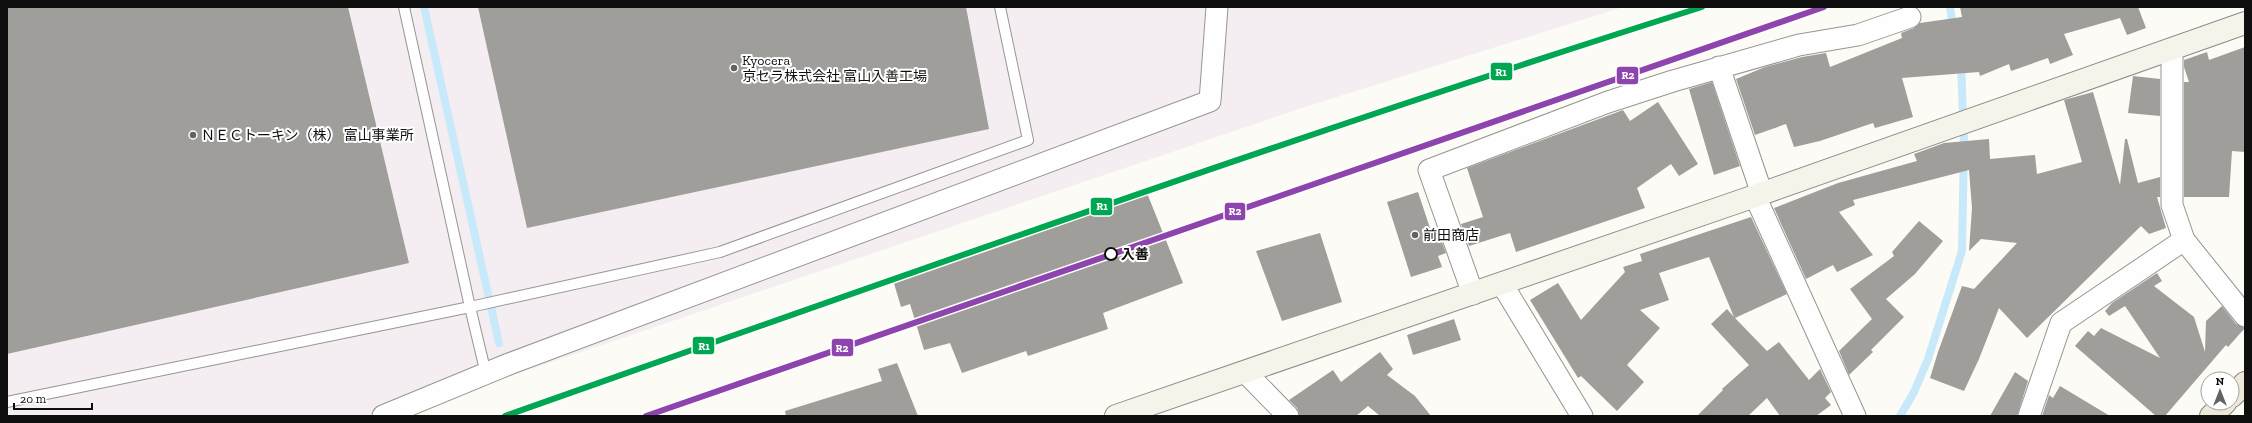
<svg xmlns="http://www.w3.org/2000/svg" width="2252" height="423" font-family="'Zilla Slab','Noto Sans JP',serif">
<style>
.industrial{fill:#f4eef2}
.lines{fill:none;stroke-linecap:round;stroke-linejoin:round}
.stream{stroke:#c8e9fa;stroke-width:8}
.building{fill:#a09e9a}
.lane-casing{stroke:#969593;stroke-width:12}
.street-casing{stroke:#969593;stroke-width:23}
.secondary-casing{stroke:#8c8c89;stroke-width:24}
.primary-casing{stroke:#838380;stroke-width:24}
.lane{stroke:#fffefe;stroke-width:10}
.street{stroke:#fffefe;stroke-width:21}
.secondary{stroke:#f5f4eb;stroke-width:22}
.primary{stroke:#eee8d9;stroke-width:22}
.rail-1-casing{stroke:#fff;stroke-width:9}
.rail-2-casing{stroke:#fff;stroke-width:9}
.rail-1{stroke:#00a651;stroke-width:6}
.rail-2{stroke:#8e44ad;stroke-width:6}
.poi-dot{fill:#626260;stroke:#fff;stroke-width:1.5}
.stop-dot{fill:#fff;stroke:#0f0f0f;stroke-width:2}
.labels{text-anchor:middle;dominant-baseline:central;stroke-width:4;stroke-linejoin:round;paint-order:stroke}
.poi-label{font-size:14px;fill:#0f0f0f;stroke:#fff;text-anchor:start}
.stop-label{font-size:14px;font-weight:bold;fill:#0f0f0f;stroke:#fff;text-anchor:start}
.line-badge{stroke:#fff;stroke-width:1.5}
.badge-label{font-size:11px;text-anchor:middle;font-weight:bold;fill:#fff}
</style>
<rect width="100%" height="100%" fill="#fcfbf5"/>
<!-- industrial -->
<path class="industrial" d="M7 7H1623L1305 107 392 416H7Z"/>
<g class="lines">
<!-- stream -->
<path class="stream" d="M424 7 499 343
M1950 7 1953 28
M1900 416 1914 392 1928 359 1962 251 1964 141 1961 63"/>
</g>
<!-- building -->
<path class="building" d="M7 7H348L409 263 7 354Z
M478 7H966L989 129 527 228Z
M1960 7H2138L2146 28 2127 35 2120 18 2064 34 2073 55 2050 64 2048 58 2011 71 2009 64 1980 76 1979 72 1902 78 1913 117 1875 128 1873 123 1820 141 1794 147 1786 124 1755 135 1736 79 1765 67 1802 57 1826 53 1830 67 1902 38 1901 33 1914 28 1920 23 1962 17Z
M2245 47V152L2232 151 2229 197H2184V82H2189L2184 67V60L2207 52 2209 60Z
M2133 76 2160 79V116L2128 113Z
M1712 82 1740 166 1714 175 1689 89Z
M2093 92 2120 185 2125 139H2127L2138 183 2160 177V197H2157L2166 228 2149 234 2141 226 2027 338 1999 308 1979 359 1964 391 1930 378 1938 352 1962 286 1974 289 2017 243 1981 239 1969 251 1972 208 1969 170 1853 200 1855 205 1839 212 1873 255 1837 272 1833 265 1806 279 1774 208 1838 183 1917 161 1914 154 1944 143 1989 139 1990 159 2035 155 2037 174 2082 162 2064 100Z
M1658 102 1698 164 1679 176 1671 164 1637 188 1645 208 1516 252 1510 233 1469 246 1461 224 1483 217 1467 168 1623 110 1630 121Z
M1418 192 1432 234 1438 232 1446 253 1438 256 1442 267 1411 277 1387 202Z
M1147 193 1183 283 1103 313 1108 329 1028 356 1026 351 962 373 950 343 924 350 910 304 901 307 893 280Z
M1751 217 1787 294 1735 318 1767 351 1779 342 1809 380 1820 369 1831 392 1825 398 1831 405 1816 416H1780L1767 398 1748 416H1697L1723 390 1722 389 1749 365 1711 324 1727 309 1734 317 1709 257 1659 273 1669 300 1640 310 1660 328 1627 365 1644 382 1617 411 1581 376 1578 378 1530 300 1558 283 1581 320 1625 272 1623 267 1642 261 1640 254Z
M1919 221 1943 241 1915 274 1886 299 1904 317 1871 350 1873 352 1849 375 1839 351 1872 319 1850 289 1894 256 1892 252Z
M1320 233 1342 302 1282 321 1256 251Z
M2157 273 2162 281 2154 286 2194 317 2205 352 2206 321 2222 306 2236 324 2245 328 2228 347 2226 345 2165 416H2156L2075 346 2088 331 2094 336 2101 328 2160 358 2125 306 2109 316 2105 311 2112 303Z
M1454 319 1461 340 1413 355 1407 335Z
M1380 352 1393 369 1387 375 1415 396 1431 416H1380L1368 406 1356 416H1300L1297 408 1289 400 1333 370 1341 382Z
M897 363 918 416H786L785 411 882 381 878 369Z
M2015 372 2028 381 2017 416H1990Z
M2060 386 2110 416H2042L2049 395 2053 398Z"/>
<g class="lines">
<defs>
<path id="lane" d="M486 374 470 307 720 252 1028 140 1000 7
M7 402 470 307 404 7"/>
<path id="street" d="M1719 67 1762 194
M1755 196 1855 416
M2184 240 2245 316
M1502 284 1582 416
M1473 294 1429 170 1608 102 1673 81 1799 45 1858 35 1910 17
M1246 373 1288 416
M383 416 509 364 1210 101 1217 7
M2029 416 2061 323 2184 240 2172 205V49"/>
<path id="secondary" d="M1116 416 1755 196 2245 23"/>
<path id="primary" d="M2232 396 2245 383
M2211 416 2225 403"/>
</defs>
<!-- lane casing -->
<use href="#lane" class="lane-casing"/>
<!-- street casing -->
<use href="#street" class="street-casing"/>
<!-- secondary casing -->
<use href="#secondary" class="secondary-casing"/>
<!-- primary casing -->
<use href="#primary" class="primary-casing"/>
<!-- lane -->
<use href="#lane" class="lane"/>
<!-- street -->
<use href="#street" class="street"/>
<!-- secondary -->
<use href="#secondary" class="secondary"/>
<!-- primary -->
<use href="#primary" class="primary"/>
<defs>
<path id="rail-1" d="M505 416C902 276 1300 134 1702 7"/>
<path id="rail-2" d="M646 416 1824 7"/>
</defs>
<!-- rail-1 casing -->
<use href="#rail-1" class="rail-1-casing"/>
<!-- rail-2 casing -->
<use href="#rail-2" class="rail-2-casing"/>
<!-- rail-1 -->
<use href="#rail-1" class="rail-1"/>
<!-- rail-2 -->
<use href="#rail-2" class="rail-2"/>
</g>
<!-- markers -->
<g class="poi-dot">
<circle cx="734" cy="68" r="4"/>
<circle cx="193" cy="135" r="4"/>
<circle cx="1415" cy="235" r="4"/>
</g>
<circle class="stop-dot" cx="1111" cy="254" r="6"/>
<g class="labels">
<!-- poi labels -->
<g class="poi-label">
<text x="742" y="60">Kyocera<tspan x="742" dy="16">京セラ株式会社 富山入善工場</tspan></text>
<text x="201" y="135">ＮＥＣトーキン（株） 富山事業所</text>
<text x="1423" y="235">前田商店</text>
</g>
<!-- stop labels -->
<g class="stop-label">
<text x="1121" y="254">入善</text>
</g>
</g>
<g class="line-badge">
<rect x="1490" y="62" width="23" height="19" rx="4" fill="#00a651"/>
<rect x="1616" y="66" width="23" height="19" rx="4" fill="#8e44ad"/>
<rect x="1090" y="197" width="23" height="19" rx="4" fill="#00a651"/>
<rect x="1224" y="202" width="22" height="19" rx="4" fill="#8e44ad"/>
<rect x="692" y="336" width="23" height="19" rx="4" fill="#00a651"/>
<rect x="831" y="338" width="23" height="19" rx="4" fill="#8e44ad"/>
</g>
<g class="badge-label">
<text x="1501" y="76">R1</text>
<text x="1628" y="79">R2</text>
<text x="1102" y="210">R1</text>
<text x="1235" y="215">R2</text>
<text x="704" y="350">R1</text>
<text x="842" y="352">R2</text>
</g>
<!-- border -->
<rect width="2252" height="423" fill="none" stroke="#0f0f0f" stroke-width="16"/>
<!-- north arrow -->
<g transform="translate(2220 391)"><circle r="19" fill="#ffffff" stroke="#9f9f9f"/>
<path d="M0-3L7 15L0 10L-7 15Z" fill="#626260"/>
<text y="-6" font-size="11" font-weight="bold" text-anchor="middle" fill="#0f0f0f">N</text>
</g>
<!-- scale -->
<path d="M14 403v6h78v-6" fill="none" stroke="#0f0f0f" stroke-width="2"/>
<text x="20" y="403" font-size="12" fill="#0f0f0f" stroke="#ffffff" stroke-width="3" paint-order="stroke">20 m</text>
</svg>
